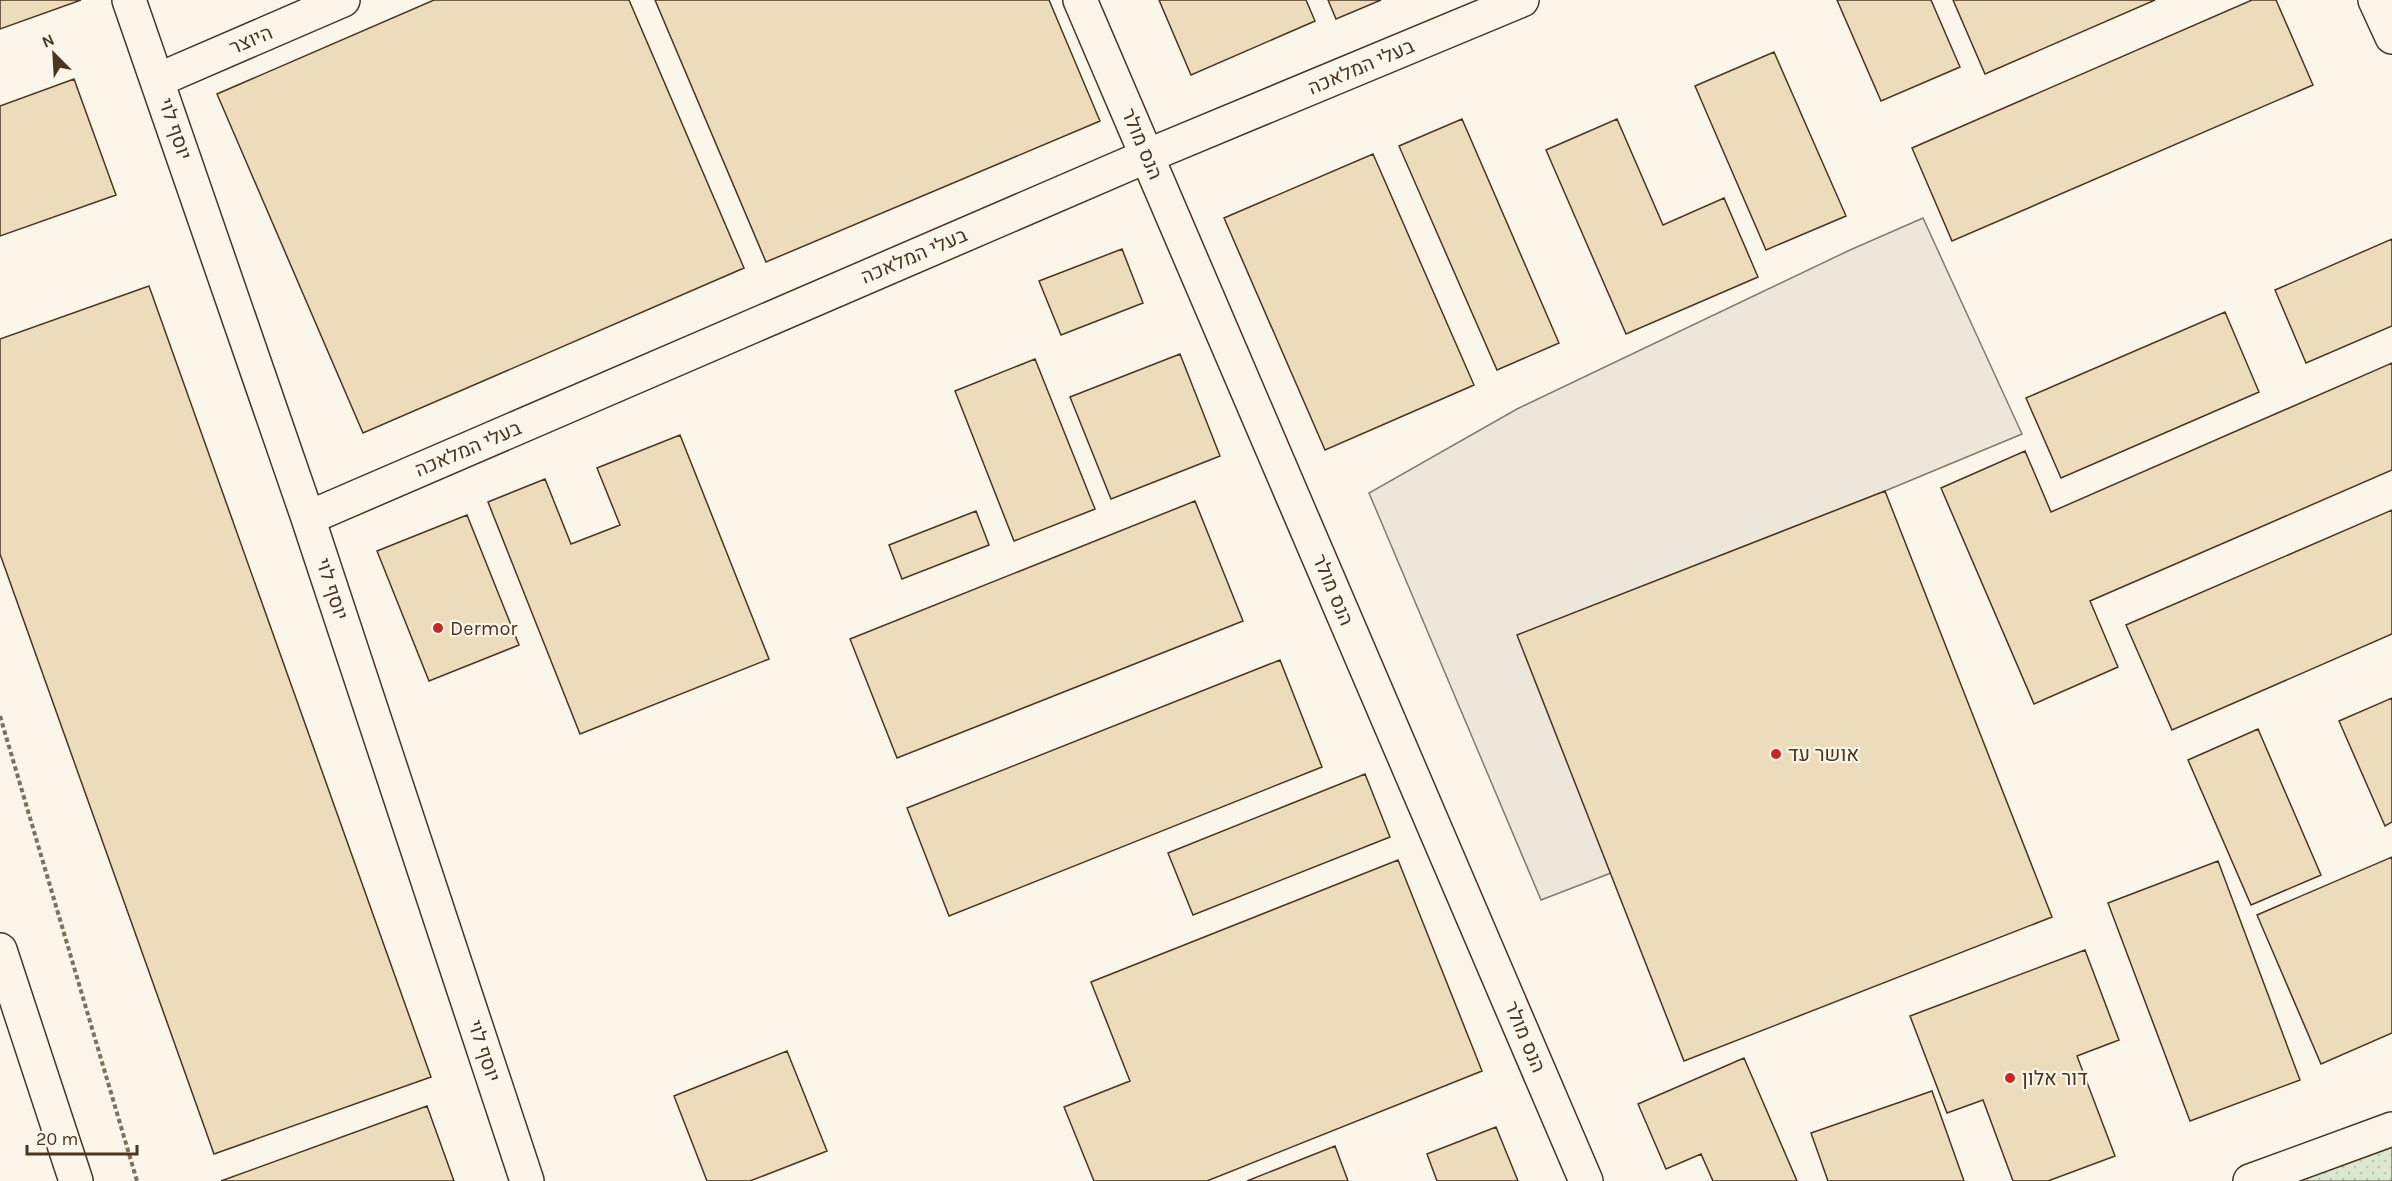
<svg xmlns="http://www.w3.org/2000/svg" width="2392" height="1181" font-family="Karla,Heebo,sans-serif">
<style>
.grass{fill:url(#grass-dots);stroke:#887966;stroke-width:1.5}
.parking{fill:#ede7d9;stroke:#887966;stroke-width:1.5}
.building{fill:#ecdcbc;stroke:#4a3520;stroke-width:1.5}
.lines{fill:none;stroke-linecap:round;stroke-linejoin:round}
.street-casing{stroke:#4a3520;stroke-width:36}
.secondary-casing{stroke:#4a3520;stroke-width:36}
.highway-casing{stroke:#4a3520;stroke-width:36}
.path{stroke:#7f6f5c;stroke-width:4;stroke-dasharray:4.5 3;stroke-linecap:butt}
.street{stroke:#fbf6e9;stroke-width:33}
.secondary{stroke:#fbf6e9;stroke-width:33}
.highway{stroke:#fbf6e9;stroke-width:33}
.poi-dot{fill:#c62828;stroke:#fbf6e9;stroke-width:2}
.labels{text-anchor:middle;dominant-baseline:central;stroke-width:4.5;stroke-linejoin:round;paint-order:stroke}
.street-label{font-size:20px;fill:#4a3520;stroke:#fbf6e9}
.poi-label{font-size:20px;fill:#4a3520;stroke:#fbf6e9;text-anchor:start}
</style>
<defs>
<pattern id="grass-dots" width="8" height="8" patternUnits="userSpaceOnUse" patternTransform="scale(1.5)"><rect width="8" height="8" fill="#dce7d0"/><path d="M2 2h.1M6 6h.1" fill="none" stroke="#bec7b2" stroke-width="1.8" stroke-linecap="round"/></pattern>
</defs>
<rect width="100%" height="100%" fill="#fbf6e9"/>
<!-- grass -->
<path class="grass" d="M2392 1142V1181H2286Z"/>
<!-- parking -->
<path class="parking" d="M1923 218 2022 434 1885 491 1518 635 1611 873 1541 900 1369 493 1517 409 1850 250Z"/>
<!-- building -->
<path class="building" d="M0 0H81L0 29Z
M434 0H629L744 268 363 433 217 94Z
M655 0H1049L1100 121 766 262Z
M1159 0H1306L1315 21 1191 75Z
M1328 0H1381L1336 19Z
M1837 0H1931L1960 67 1881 101Z
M1953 0H2155L1985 74Z
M2252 0H2276L2313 85 1952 241 1912 148Z
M1774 52 1846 216 1766 250 1695 86Z
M74 79 116 195 0 236V106Z
M1462 119 1559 343 1497 370 1399 146Z
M1617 119 1663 225 1724 198 1758 277 1626 334 1546 150Z
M1373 154 1474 385 1325 450 1224 218Z
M2392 239V326L2306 363 2275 290Z
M1122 249 1143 303 1061 335 1039 281Z
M149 286 431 1077 214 1154 0 554V339Z
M2225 312 2259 392 2061 478 2026 398Z
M1180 354 1220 456 1111 499 1070 397Z
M1035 359 1095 509 1014 541 955 391Z
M2392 363V470L2090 601 2118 667 2034 704 1941 488 2025 451 2051 512Z
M680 435 769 659 580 734 488 502 545 479 571 544 620 525 597 468Z
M1885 491 2052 917 1684 1061 1517 635Z
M1195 501 1243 621 897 758 850 639Z
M2392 510V634L2172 730 2126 625Z
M976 511 989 545 902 579 889 545Z
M467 515 519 645 429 681 377 551Z
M1280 660 1322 767 949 916 907 808Z
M2392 698V822L2385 826 2339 721Z
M2258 729 2321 875 2251 905 2188 760Z
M1365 774 1390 837 1193 915 1168 853Z
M2392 857V1033L2321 1064 2257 915Z
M1398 860 1482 1071 1207 1181H1094L1064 1107 1130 1081 1091 982Z
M2218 861 2300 1080 2190 1121 2108 903Z
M2085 950 2119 1040 2077 1056 2115 1156 2048 1181H2013L1983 1100 1947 1113 1910 1016Z
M787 1051 827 1151 750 1181H707L674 1096Z
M1744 1058 1797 1181H1713L1701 1154 1666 1169 1638 1104Z
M1932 1091 1964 1181H1828L1811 1133Z
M427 1106 454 1181H221Z
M1496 1127 1518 1181H1437L1427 1154Z
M1335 1146 1348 1181H1247Z"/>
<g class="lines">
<defs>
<path id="street" d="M129 0 308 518 527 1181
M1080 0 1586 1181
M2375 0 2392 37
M158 80 343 0
M308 518 1147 156 1522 0"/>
<path id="secondary" d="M2250 1181 2392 1129"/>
<path id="highway" d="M0 950 76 1181"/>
</defs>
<!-- street casing -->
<use href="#street" class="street-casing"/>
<!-- secondary casing -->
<use href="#secondary" class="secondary-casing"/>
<!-- highway casing -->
<use href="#highway" class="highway-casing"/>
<!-- path -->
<path class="path" d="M0 716 137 1181"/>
<!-- street -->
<use href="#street" class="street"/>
<!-- secondary -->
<use href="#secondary" class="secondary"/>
<!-- highway -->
<use href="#highway" class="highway"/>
</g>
<!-- markers -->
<g class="poi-dot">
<circle cx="438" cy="628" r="6"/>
<circle cx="1776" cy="754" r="6"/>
<circle cx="2010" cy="1078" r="6"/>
</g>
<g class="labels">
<!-- street labels -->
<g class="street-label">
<text transform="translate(251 40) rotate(-23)">היוצר</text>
<text transform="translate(1361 67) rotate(-23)">בעלי המלאכה</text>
<text transform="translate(175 129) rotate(71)">יוסף לוי</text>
<text transform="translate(1142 144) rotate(67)">הנס מולר</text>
<text transform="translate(914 256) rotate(-23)">בעלי המלאכה</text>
<text transform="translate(468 449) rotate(-23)">בעלי המלאכה</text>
<text transform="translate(332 589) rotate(72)">יוסף לוי</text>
<text transform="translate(1333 590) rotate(67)">הנס מולר</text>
<text transform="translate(1525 1037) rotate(67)">הנס מולר</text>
<text transform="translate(484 1051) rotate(72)">יוסף לוי</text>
</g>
<!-- poi labels -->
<g class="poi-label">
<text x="450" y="628">Dermor</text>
<text x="1788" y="754">אושר עד</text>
<text x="2022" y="1078">דור אלון</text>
</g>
</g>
<!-- north arrow -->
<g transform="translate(54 54) rotate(336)" stroke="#fbf6e9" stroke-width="4.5" paint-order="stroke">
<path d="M0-4.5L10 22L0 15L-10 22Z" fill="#4a3520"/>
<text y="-9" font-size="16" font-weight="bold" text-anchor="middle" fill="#4a3520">N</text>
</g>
<!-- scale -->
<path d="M27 1145v9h110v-9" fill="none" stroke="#4a3520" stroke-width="3"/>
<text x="36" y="1145" font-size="18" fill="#4a3520" stroke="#fbf6e9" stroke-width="4.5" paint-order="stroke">20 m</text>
</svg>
